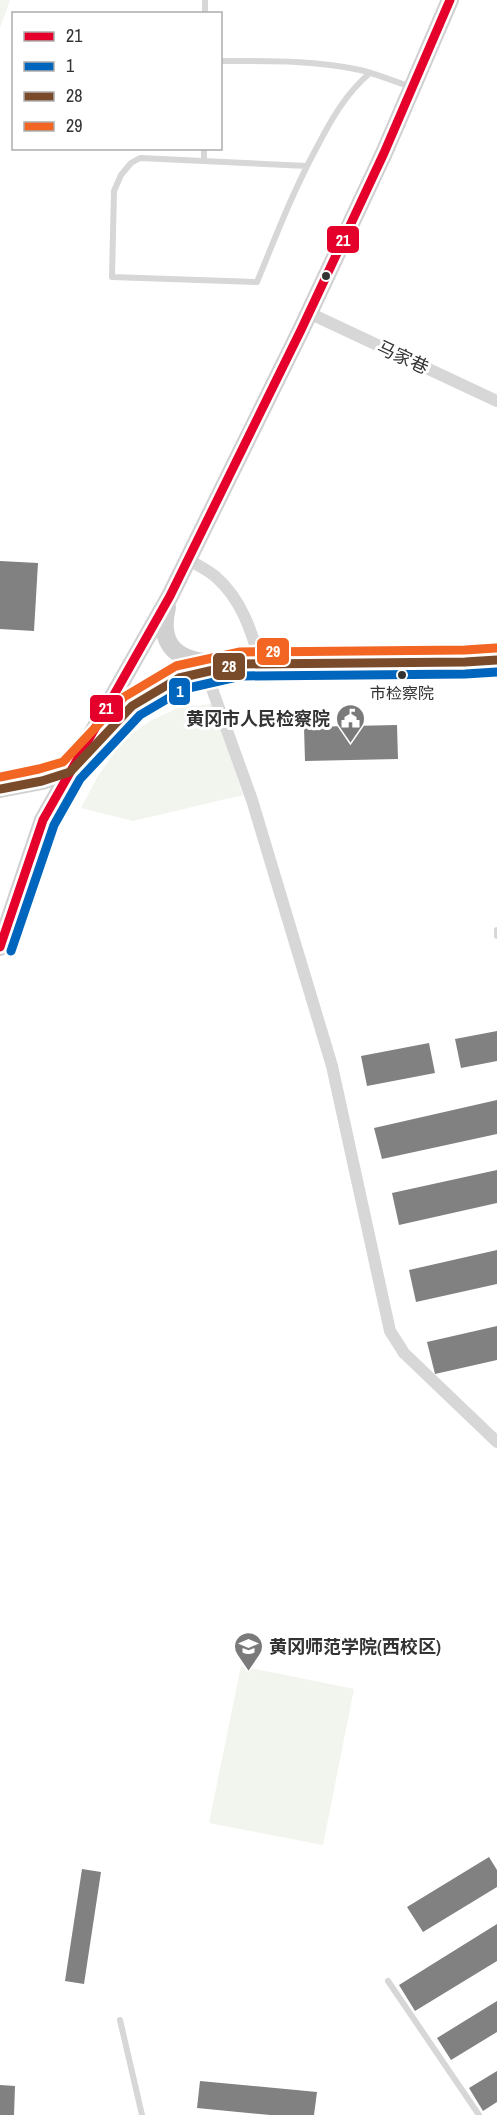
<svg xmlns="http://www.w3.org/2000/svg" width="497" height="2115" font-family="'Archivo Narrow','Noto Sans SC',sans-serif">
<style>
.green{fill:#f1f5ed}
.building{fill:#818181}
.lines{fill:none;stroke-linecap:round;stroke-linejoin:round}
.lane{stroke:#d7d7d7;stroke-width:6}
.street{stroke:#d7d7d7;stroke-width:12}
.secondary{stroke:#d0d0d0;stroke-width:18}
.bus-1-casing{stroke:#fff;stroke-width:14}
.bus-2-casing{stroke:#fff;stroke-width:14}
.bus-3-casing{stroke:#fff;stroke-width:14}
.bus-4-casing{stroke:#fff;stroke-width:14}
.bus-1{stroke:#e4002b;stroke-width:9}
.bus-2{stroke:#0065bd;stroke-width:9}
.bus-3{stroke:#7a4b2a;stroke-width:9}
.bus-4{stroke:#f26522;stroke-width:9}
.bus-dot{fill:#333;stroke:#fff;stroke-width:2}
.labels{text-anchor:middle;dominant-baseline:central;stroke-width:6;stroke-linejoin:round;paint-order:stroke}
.bus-label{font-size:16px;fill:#333;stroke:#fff}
.street-label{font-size:18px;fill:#333;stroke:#fff}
.poi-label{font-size:18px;font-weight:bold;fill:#333;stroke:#fff;text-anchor:end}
.line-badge{stroke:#fff;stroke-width:2}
.badge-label{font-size:16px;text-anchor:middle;font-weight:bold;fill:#fff}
</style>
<rect width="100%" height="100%" fill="#fff"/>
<!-- green -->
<path class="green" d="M0 0H10L0 28Z
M212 704 243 795 133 821 81 808 98 776 124 739 152 720 178 708Z
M241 1666 354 1689 323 1845 209 1823Z"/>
<!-- building -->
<path class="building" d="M0 561 38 563 34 631 0 629Z
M397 725 398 759 305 761 304 727Z
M497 1031V1061L461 1068 455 1039Z
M429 1043 435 1073 367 1086 361 1056Z
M497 1100V1134L382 1159 374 1128Z
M497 1170V1203L399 1225 392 1193Z
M497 1250V1284L416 1302 409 1270Z
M497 1326V1360L435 1374 427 1342Z
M489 1857 497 1870V1887L423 1932 407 1907Z
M82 1869 101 1872 84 1984 65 1981Z
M497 1924V1961L415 2011 399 1985Z
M497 2001V2032L451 2060 437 2038Z
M497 2071V2102L483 2111 469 2088Z
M200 2081 317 2092 314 2115H270L197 2108Z
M0 2085 15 2086 14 2115H0Z"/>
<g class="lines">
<!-- lane -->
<path class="lane" d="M205 14V0
M220 61C267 61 314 60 360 70 377 74 393 81 409 86
M204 161V148
M307 166 140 158 131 163 121 175 114 191 112 277 257 282C276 236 293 191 317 147 331 120 346 93 370 73
M497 930V936
M388 1981 479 2115
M120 2020 142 2115"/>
<!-- street -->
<path class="street" d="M309 313 497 401
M188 559C197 565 208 570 216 577 241 599 252 631 260 663
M206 672 252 800 332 1066 390 1331 404 1353 497 1442"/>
<!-- secondary -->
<path class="secondary" d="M167 607C157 648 180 662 217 663
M0 789 42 781 70 772 132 706 179 678 240 664 465 662 497 660
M0 947 43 820 170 596 301 330 384 153 450 0"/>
<defs>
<path id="bus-1" d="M0 947 43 820 170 596 301 330 384 153 450 0"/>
<path id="bus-2" d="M11 951 54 825 80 779 140 715 184 689 241 676 465 674 497 672"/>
<path id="bus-3" d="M0 789 42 781 70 772 132 706 179 678 240 664 465 662 497 660"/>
<path id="bus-4" d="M0 777 39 769 63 762 124 697 176 666 240 652 465 650 496 648"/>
</defs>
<!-- bus-1 casing -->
<use href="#bus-1" class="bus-1-casing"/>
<!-- bus-2 casing -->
<use href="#bus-2" class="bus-2-casing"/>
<!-- bus-3 casing -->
<use href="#bus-3" class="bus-3-casing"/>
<!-- bus-4 casing -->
<use href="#bus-4" class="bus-4-casing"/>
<!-- bus-1 -->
<use href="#bus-1" class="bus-1"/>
<!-- bus-2 -->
<use href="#bus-2" class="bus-2"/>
<!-- bus-3 -->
<use href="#bus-3" class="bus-3"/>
<!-- bus-4 -->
<use href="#bus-4" class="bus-4"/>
</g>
<!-- icons -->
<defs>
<symbol id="civic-pin" viewBox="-11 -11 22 30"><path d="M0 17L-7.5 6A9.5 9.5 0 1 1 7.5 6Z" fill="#7a7a7a" stroke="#fff"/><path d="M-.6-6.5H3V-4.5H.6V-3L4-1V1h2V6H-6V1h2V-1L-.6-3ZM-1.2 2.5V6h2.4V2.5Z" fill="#fff"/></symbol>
<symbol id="university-pin" viewBox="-11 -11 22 30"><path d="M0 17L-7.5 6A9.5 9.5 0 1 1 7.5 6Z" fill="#7a7a7a" stroke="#fff"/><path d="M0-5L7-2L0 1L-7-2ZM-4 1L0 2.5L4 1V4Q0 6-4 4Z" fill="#fff"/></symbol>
</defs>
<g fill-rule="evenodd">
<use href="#civic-pin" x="334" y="702" width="33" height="45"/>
<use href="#university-pin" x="232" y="1630" width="33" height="45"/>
</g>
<!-- markers -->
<g class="bus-dot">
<circle cx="326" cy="276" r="5"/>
<circle cx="402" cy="675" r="5"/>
</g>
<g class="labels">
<!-- bus labels -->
<g class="bus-label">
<text x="402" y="693">市检察院</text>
</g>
<!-- street labels -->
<g class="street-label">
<text transform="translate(403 357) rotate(25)">马家巷</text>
</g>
<!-- poi labels -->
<g class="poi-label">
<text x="330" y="718">黄冈市人民检察院</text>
<text x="269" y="1646" text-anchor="start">黄冈师范学院(西校区)</text>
</g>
</g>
<g class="line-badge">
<rect x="326" y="225" width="34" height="29" rx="6" fill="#e4002b"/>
<rect x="256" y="637" width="34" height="29" rx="6" fill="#f26522"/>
<rect x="212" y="652" width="34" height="29" rx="6" fill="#7a4b2a"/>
<rect x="168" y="677" width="23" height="29" rx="6" fill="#0065bd"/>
<rect x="89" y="694" width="35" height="29" rx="6" fill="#e4002b"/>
</g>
<g class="badge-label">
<text x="343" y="246">21</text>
<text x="273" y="657">29</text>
<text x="229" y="672">28</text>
<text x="180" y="697">1</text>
<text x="106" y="714">21</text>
</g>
<!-- legend -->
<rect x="12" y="12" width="210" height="138" fill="#ffffff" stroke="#adadad" stroke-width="1.5"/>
<rect x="24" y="32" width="30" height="9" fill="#e4002b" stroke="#adadad" stroke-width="1.5"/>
<text x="66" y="42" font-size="18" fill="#333333">21</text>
<rect x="24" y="62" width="30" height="9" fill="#0065bd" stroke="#adadad" stroke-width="1.5"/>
<text x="66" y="72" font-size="18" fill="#333333">1</text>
<rect x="24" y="92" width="30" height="9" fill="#7a4b2a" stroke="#adadad" stroke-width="1.5"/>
<text x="66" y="102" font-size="18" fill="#333333">28</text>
<rect x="24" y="122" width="30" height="9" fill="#f26522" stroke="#adadad" stroke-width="1.5"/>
<text x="66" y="132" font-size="18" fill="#333333">29</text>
</svg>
